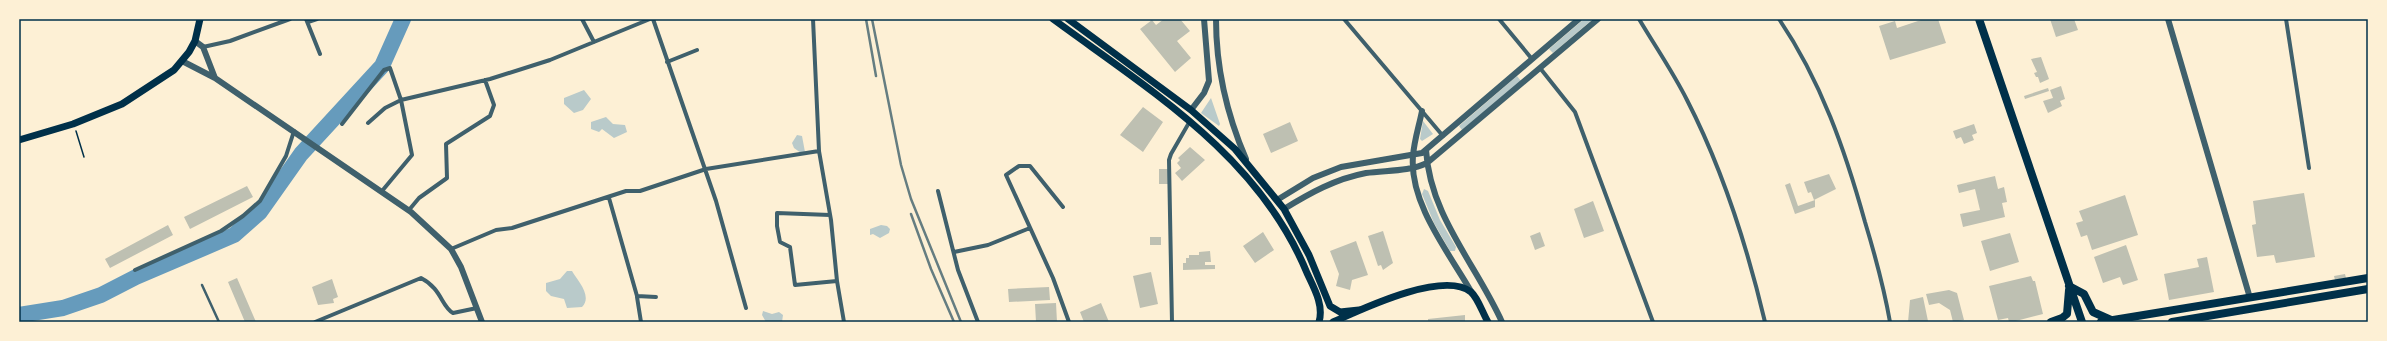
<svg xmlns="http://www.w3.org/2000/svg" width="2387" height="341" font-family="'Golos Text',sans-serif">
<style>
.green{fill:#b9caca}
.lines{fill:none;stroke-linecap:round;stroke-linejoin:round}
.river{stroke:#669bbc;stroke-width:16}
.building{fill:#bec0b2}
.path{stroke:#003049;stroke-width:1.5}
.service{stroke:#3f606c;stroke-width:2.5}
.minor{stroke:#3f606c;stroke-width:4}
.tertiary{stroke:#3f606c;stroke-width:6}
.secondary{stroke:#003049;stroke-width:7}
.primary{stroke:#003049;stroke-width:8}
.rail{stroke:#657d81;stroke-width:2.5}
.neatline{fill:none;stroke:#003049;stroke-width:1.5}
</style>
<rect width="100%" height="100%" fill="#fdf0d5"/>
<!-- green -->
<path class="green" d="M1584 19H1593L1553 53 1549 49Z
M1517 76 1521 81 1462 130 1459 126Z
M584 90 591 99 583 110 574 113 564 104V98Z
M1211 98 1220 124 1219 126 1201 113Z
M606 117 613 124 625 125 627 132 614 138 602 129 599 132 591 129V122Z
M1423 121 1433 134 1422 141 1420 139Z
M797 135 802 136 805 152 801 153 794 148 792 143Z
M1424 189 1428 191 1440 220 1456 247 1455 251H1450L1434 223 1422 194Z
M881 225 887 226 890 229 889 233 880 238 873 234 870 235V229Z
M567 271H572C577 280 593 296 582 307L567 308 564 299 551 296 546 291V283L560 279Z
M763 311 772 314 779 312 783 315 782 322H766L762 315Z"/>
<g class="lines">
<!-- river -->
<path class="river" d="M19 315 63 308 101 295 136 277 234 235 260 212 301 154 382 66 403 19"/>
</g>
<!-- building -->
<path class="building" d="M1164 19H1180L1190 31 1177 41 1191 58 1175 72 1140 29 1152 20 1156 25Z
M1924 19H1938L1946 43 1890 60 1879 26 1895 21 1897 28Z
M2050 19H2074L2078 30 2056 37Z
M2041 57 2049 79 2040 83 2038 77H2036L2034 73 2037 72 2031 59Z
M2061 86 2065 99 2060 101 2062 106 2048 113 2043 101 2053 98 2050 90Z
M2048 88 2049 91 2025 99 2024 96Z
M1143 107 1163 122 1143 152 1120 135Z
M1290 122 1298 141 1271 153 1263 134Z
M1974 124 1977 133 1972 135 1974 140 1964 144 1961 137 1956 139 1953 131Z
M1190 147 1205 160 1182 181 1175 173 1181 168 1177 163 1180 160 1178 158Z
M1159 169H1169L1171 184H1159Z
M1829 174 1836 189 1814 200 1811 192 1808 193 1804 182Z
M1995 176 1998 189 2004 187 2007 202 2002 203 2005 217 1963 227 1960 214 1980 210 1975 189 1959 193 1957 185Z
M1790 183 1798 206 1815 200V207L1795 214 1785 185Z
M247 186 253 197 190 229 184 217Z
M2304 193 2315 257 2276 263 2274 255 2257 257 2252 225 2256 224 2253 201Z
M2125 195 2138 235 2092 250 2087 235 2081 237 2076 223 2083 221 2079 211Z
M1593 201 1604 231 1584 238 1574 209Z
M168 225 173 235 110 268 105 259Z
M1383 231 1393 263 1383 270 1381 265 1378 266 1368 236Z
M1263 232 1274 250 1255 263 1243 246Z
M1540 232 1545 246 1535 250 1530 236Z
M2010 233 2019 262 1990 271 1981 241Z
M1150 237H1161V245H1150Z
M1356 241 1368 275 1352 280 1350 290 1336 286 1339 274 1330 251Z
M2126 245 2138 280 2123 285 2120 277 2103 283 2094 257Z
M1210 251 1211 262H1205V265H1215V269L1183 270V263H1186V258H1189V255H1199V252Z
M2207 257 2214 292 2169 300 2164 274 2199 267 2197 259Z
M1151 272 1158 304 1140 308 1133 276Z
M2345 274 2346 278 2335 280 2334 276Z
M2031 276 2033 281H2035L2043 314 2012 322H2009L2008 318 1998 320 1989 286Z
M237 278 256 322H245L228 282Z
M332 279 338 297 333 299 334 303 318 305 312 287Z
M1049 287 1050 300 1009 302 1008 289Z
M1949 290 1957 293 1964 320 1953 322 1950 310 1939 303 1929 305 1926 294Z
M1923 297 1928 321 1908 322 1910 300Z
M1056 303 1057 322H1036L1035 304Z
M1101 303 1109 322H1084L1080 312Z
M1465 315V322H1428V319Z"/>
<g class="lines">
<!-- path -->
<path class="path" d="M76 131 84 157"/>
<!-- service -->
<path class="service" d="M202 285 219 322"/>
<!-- minor -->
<path class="minor" d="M306 19 320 54
M582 19 594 42
M653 19 716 201 746 308
M813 19 819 151 831 220 837 281 844 322
M1344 19 1443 136
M1499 19 1532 59
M1639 19C1655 46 1673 72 1687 100 1723 170 1747 246 1765 322
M1779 19C1821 81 1845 150 1865 222 1875 255 1884 288 1890 322
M2286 19 2309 168
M308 22 317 19
M203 47 230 41 290 19
M667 62 697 50
M1540 68 1575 112 1653 322
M368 123 385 108 401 100 490 79 550 60 650 19
M342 124 384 70 390 68 401 100 412 155 382 191
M938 191 958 270 978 322
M609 198 637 296 656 297
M1063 207 1030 166H1019L1006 175 1053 278 1069 322
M409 210 419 198 447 178 446 144 490 116 494 105 485 80
M830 215 777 213V226L780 242 790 247 795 285 837 281
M451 249 496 230 512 228 626 191H640L706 169 819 151
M954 252 988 245 1030 228
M135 270 221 231 243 216 260 201 286 156 294 131
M637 297 641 322
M315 322 421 278C442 289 441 306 453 313L477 308
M1172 322 1169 160 1171 154 1190 121"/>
<!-- tertiary -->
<path class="tertiary" d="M1216 19C1216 68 1227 115 1246 159
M2168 19 2250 298
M195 41 203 47 215 78
M184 62 215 78 411 212 451 249 461 267 482 322
M1191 110 1204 93 1209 81 1204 19
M1422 111C1419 126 1414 141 1413 156 1409 204 1450 254 1472 293
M1426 150C1430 216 1476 264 1502 322
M1277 200 1313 178 1341 167 1422 153 1579 19
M1284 209C1310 193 1335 179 1366 173 1386 170 1408 172 1427 163L1598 19"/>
<!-- secondary -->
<path class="secondary" d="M1053 19C1151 91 1259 156 1307 273 1314 288 1324 305 1319 322
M1068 19 1191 110 1235 149 1284 209 1309 255 1330 306 1340 312 1359 310
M19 140 73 124 122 104 174 70 189 52 195 41 200 19
M1333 322C1362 309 1443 270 1471 292 1478 298 1483 314 1488 322"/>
<!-- primary -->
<path class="primary" d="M1979 19 2082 322
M2069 286 2084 294 2093 312 2111 320
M2051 322 2062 318 2067 314 2069 290
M2101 322 2368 278
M2172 322 2368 289"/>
<!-- rail -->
<path class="rail" d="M866 19 876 76
M872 19 901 165 911 199 961 322
M911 214 931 269 954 322"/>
</g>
<!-- border -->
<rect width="2387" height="341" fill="none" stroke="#fdf0d5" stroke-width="40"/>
<rect x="20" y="20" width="2347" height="301" class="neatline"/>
</svg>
